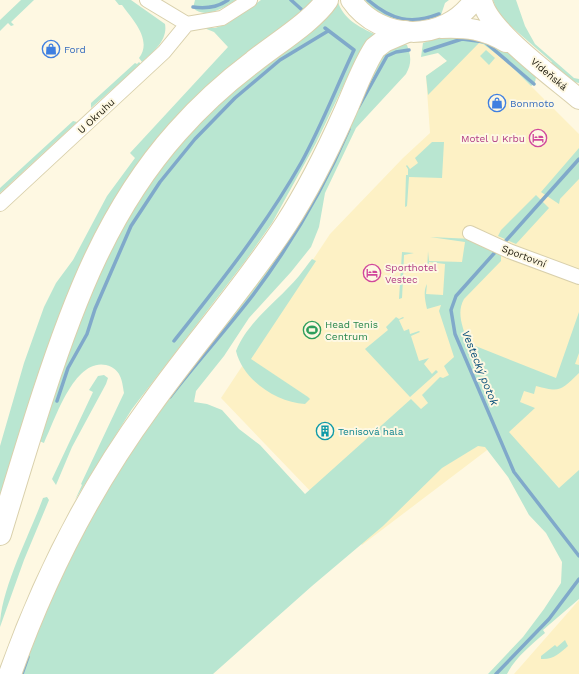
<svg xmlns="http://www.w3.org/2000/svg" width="579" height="674" font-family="'Work Sans',sans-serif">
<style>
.built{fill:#fdf1c5}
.green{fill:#b9e6d1}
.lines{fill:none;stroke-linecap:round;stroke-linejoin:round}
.stream{stroke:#80a9ca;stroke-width:3.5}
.street-casing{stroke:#d9d0ac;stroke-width:16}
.secondary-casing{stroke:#d9d0ac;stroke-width:22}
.highway-casing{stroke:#d9d0ac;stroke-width:24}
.street{stroke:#fff;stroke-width:14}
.secondary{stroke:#fff;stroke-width:20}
.highway{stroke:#fff;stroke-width:22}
.labels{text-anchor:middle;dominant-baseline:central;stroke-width:4;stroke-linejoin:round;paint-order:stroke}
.shop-label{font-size:10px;fill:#366cbe;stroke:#fef8e2;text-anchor:start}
.street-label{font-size:10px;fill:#1c190b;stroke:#fef8e2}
.hotel-label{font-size:10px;fill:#b23c85;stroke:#fef8e2;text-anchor:end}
.leisure-label{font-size:10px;fill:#27864d;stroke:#fef8e2;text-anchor:start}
.culture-label{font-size:10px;fill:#0d838f;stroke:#fef8e2;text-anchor:start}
.water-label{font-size:11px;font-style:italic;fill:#064d79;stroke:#fef8e2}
</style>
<rect width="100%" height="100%" fill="#fef8e2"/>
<!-- built -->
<path class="built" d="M464 40 483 44 507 62 579 134V508L513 440 503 438 362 545 221 398 330 234 403 158 430 133 426 76 447 61Z
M579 600V674H514Z"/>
<!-- green -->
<path class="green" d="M21 0H34L11 22 14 25 11 26 8 23 0 31V20Z
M115 0H131L165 24C168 40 153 52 142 62L139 58C153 40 132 19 122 5H119Z
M195 0H236C225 7 206 20 193 8Z
M261 0H321L156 143 0 505V446L24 363 44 307 56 283 73 260 107 196 135 158 130 153 228 47 214 32 204 28H215L227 24Z
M337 0C344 20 358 26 376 35L364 45 360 51 316 143 272 223 246 260 132 409 75 500 82 485 81 484 124 393C122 380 121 369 106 365 74 358 55 420 44 443L37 440 95 269 164 156 232 87 323 22 329 16Z
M364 0H449L445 3 441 15C413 26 384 22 364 0Z
M493 0H516L525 26 535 44 574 78 579 79V83L574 82 551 63 552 62 499 16Z
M463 33 502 47 536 75C536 80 535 84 531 86L507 62 483 44 479 43 428 95 426 76 447 61 438 53 421 57 423 43 435 39Z
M404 44 407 45C411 56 412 63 406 74L356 128 325 193 319 227 311 247 291 272 249 318 224 356 196 391 194 402 207 404 222 410 239 429 260 445 305 494 411 399 421 409 428 403 422 395 440 377 443 378 449 375 444 366 454 357 439 311 441 305 427 309C425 300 423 291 427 284L426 294 443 295 445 264 429 262 428 272 427 273 428 251 429 261 462 262 465 242 430 237 473 239 501 255V261L464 299C456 313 463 328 468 343L556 378 579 312V353L575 364 579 365V373C561 390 561 393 536 386L534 394 524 391 520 402 535 408 509 432 559 488 579 470V599L543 630 545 633C531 645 515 658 507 674H488L523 637 544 609 561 583 562 562 546 533 529 515 508 477 485 447 478 446 442 468 383 526 312 586 213 674H14L62 558 191 357 379 54Z
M486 50 495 58 489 65 480 56Z
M139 62 141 64 91 108V103L135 63 137 64Z
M73 121 77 122 0 193V188Z
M432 142H444L442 178 409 177 407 206 405 207 406 175H408V169L406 166 407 165 410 169 418 163 415 158Z
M579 148V179L560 199 559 204 541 192Z
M536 195 549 208 516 244 498 236 501 230Z
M402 252 414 253 404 255 403 278H413L403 279 402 298 399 299Z
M312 259 316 261 251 359 308 397 310 399 305 404C276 402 243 380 236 351 248 321 278 301 299 276 303 271 307 265 312 259Z
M396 317 399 319 403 317 404 318 399 320 404 331 409 329 410 334 419 331 420 332 411 336 419 361 429 358 424 364 432 374 436 370 438 372 410 397 365 349 388 330 386 327Z
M104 375 108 378 106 384 72 447 56 485 52 479 93 392 89 390 98 376Z
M47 497 49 500 24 560 0 627C0 590 30 534 43 498Z
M565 640 568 646C560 653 553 660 541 659V656L555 645 557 647Z"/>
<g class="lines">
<!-- stream -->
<path class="stream" d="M291 0 301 9
M368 0C391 20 411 25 439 14
M193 7C206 9 218 7 228 0
M425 51 462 39 485 42 534 84
M358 108 387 56 396 52 409 50
M503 244 579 159
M498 249 456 296 451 310 455 334 514 472 579 556
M174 341C220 283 264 228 301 163 321 127 336 88 354 50L325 28
M170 397C197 362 226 330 253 295 292 243 324 188 349 129
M57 401 68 368 87 334 95 309 131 226 160 182 195 139 235 98 280 60 328 31
M22 674 28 657
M496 674 549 619 579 579"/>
<defs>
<path id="street" d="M147 0 187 24 222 18 250 0
M0 204 164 52 187 24
M470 233 509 251 579 277"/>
<path id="secondary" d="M351 0C380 42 445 43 474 0
M482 0C486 29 556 79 579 99
M441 28C468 27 483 29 506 42"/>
<path id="highway" d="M0 534C14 488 28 441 43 395 74 300 109 208 177 132 200 106 225 83 253 62 274 45 313 21 327 0
M10 674C44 578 90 488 150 406 194 344 244 288 286 224 308 190 327 152 344 114 354 92 362 68 375 48L384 41 405 32"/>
</defs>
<!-- street casing -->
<use href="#street" class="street-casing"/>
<!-- secondary casing -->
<use href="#secondary" class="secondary-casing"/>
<!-- highway casing -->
<use href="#highway" class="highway-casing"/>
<!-- street -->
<use href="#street" class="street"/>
<!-- secondary -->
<use href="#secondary" class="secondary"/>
<!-- highway -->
<use href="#highway" class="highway"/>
</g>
<!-- icons -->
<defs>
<symbol id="shop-ring" viewBox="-11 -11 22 22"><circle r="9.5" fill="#fef8e2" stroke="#3f7fe0" stroke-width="1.5"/><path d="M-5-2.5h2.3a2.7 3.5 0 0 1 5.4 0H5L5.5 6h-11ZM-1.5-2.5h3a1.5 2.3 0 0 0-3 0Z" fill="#3f7fe0"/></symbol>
<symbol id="hotel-ring" viewBox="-11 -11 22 22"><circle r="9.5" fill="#fef8e2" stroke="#d1479c" stroke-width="1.5"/><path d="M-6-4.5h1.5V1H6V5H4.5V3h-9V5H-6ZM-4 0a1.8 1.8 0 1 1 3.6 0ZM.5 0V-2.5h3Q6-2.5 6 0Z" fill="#d1479c"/></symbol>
<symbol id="stadium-ring" viewBox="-11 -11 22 22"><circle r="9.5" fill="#fef8e2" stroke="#2e9e5b" stroke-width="1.5"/><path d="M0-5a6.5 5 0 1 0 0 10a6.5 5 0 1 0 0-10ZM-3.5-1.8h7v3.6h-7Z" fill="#2e9e5b"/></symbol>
<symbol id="building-ring" viewBox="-11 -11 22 22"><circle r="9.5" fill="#fef8e2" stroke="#0f9aa8" stroke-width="1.5"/><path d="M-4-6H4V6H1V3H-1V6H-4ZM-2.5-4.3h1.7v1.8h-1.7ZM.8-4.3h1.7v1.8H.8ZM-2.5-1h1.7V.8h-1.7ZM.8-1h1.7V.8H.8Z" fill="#0f9aa8"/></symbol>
</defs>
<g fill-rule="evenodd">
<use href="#shop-ring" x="41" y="39" width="20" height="20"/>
<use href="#shop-ring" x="487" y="93" width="20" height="20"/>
<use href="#hotel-ring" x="528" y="128" width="20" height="20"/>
<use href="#hotel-ring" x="362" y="263" width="20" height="20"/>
<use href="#stadium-ring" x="302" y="320" width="20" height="20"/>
<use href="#building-ring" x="315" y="421" width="20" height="20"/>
</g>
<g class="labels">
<!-- shop labels -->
<g class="shop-label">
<text x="64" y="49">Ford</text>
<text x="510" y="103">Bonmoto</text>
</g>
<!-- street labels -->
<g class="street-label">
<text transform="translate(549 74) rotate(40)">Vídeňská</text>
<text transform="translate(96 116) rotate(-43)">U Okruhu</text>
<text transform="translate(524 256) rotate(21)">Sportovní</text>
</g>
<!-- hotel labels -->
<g class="hotel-label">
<text x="525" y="138">Motel U Krbu</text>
<text x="385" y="267" text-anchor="start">Sporthotel<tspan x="385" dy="12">Vestec</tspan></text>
</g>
<!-- leisure labels -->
<g class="leisure-label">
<text x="325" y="324">Head Tenis<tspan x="325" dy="12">Centrum</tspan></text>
</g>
<!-- culture labels -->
<g class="culture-label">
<text x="338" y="431">Tenisová hala</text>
</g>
<!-- water labels -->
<g class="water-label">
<text transform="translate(480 368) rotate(68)">Vestecký potok</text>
</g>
</g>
</svg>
